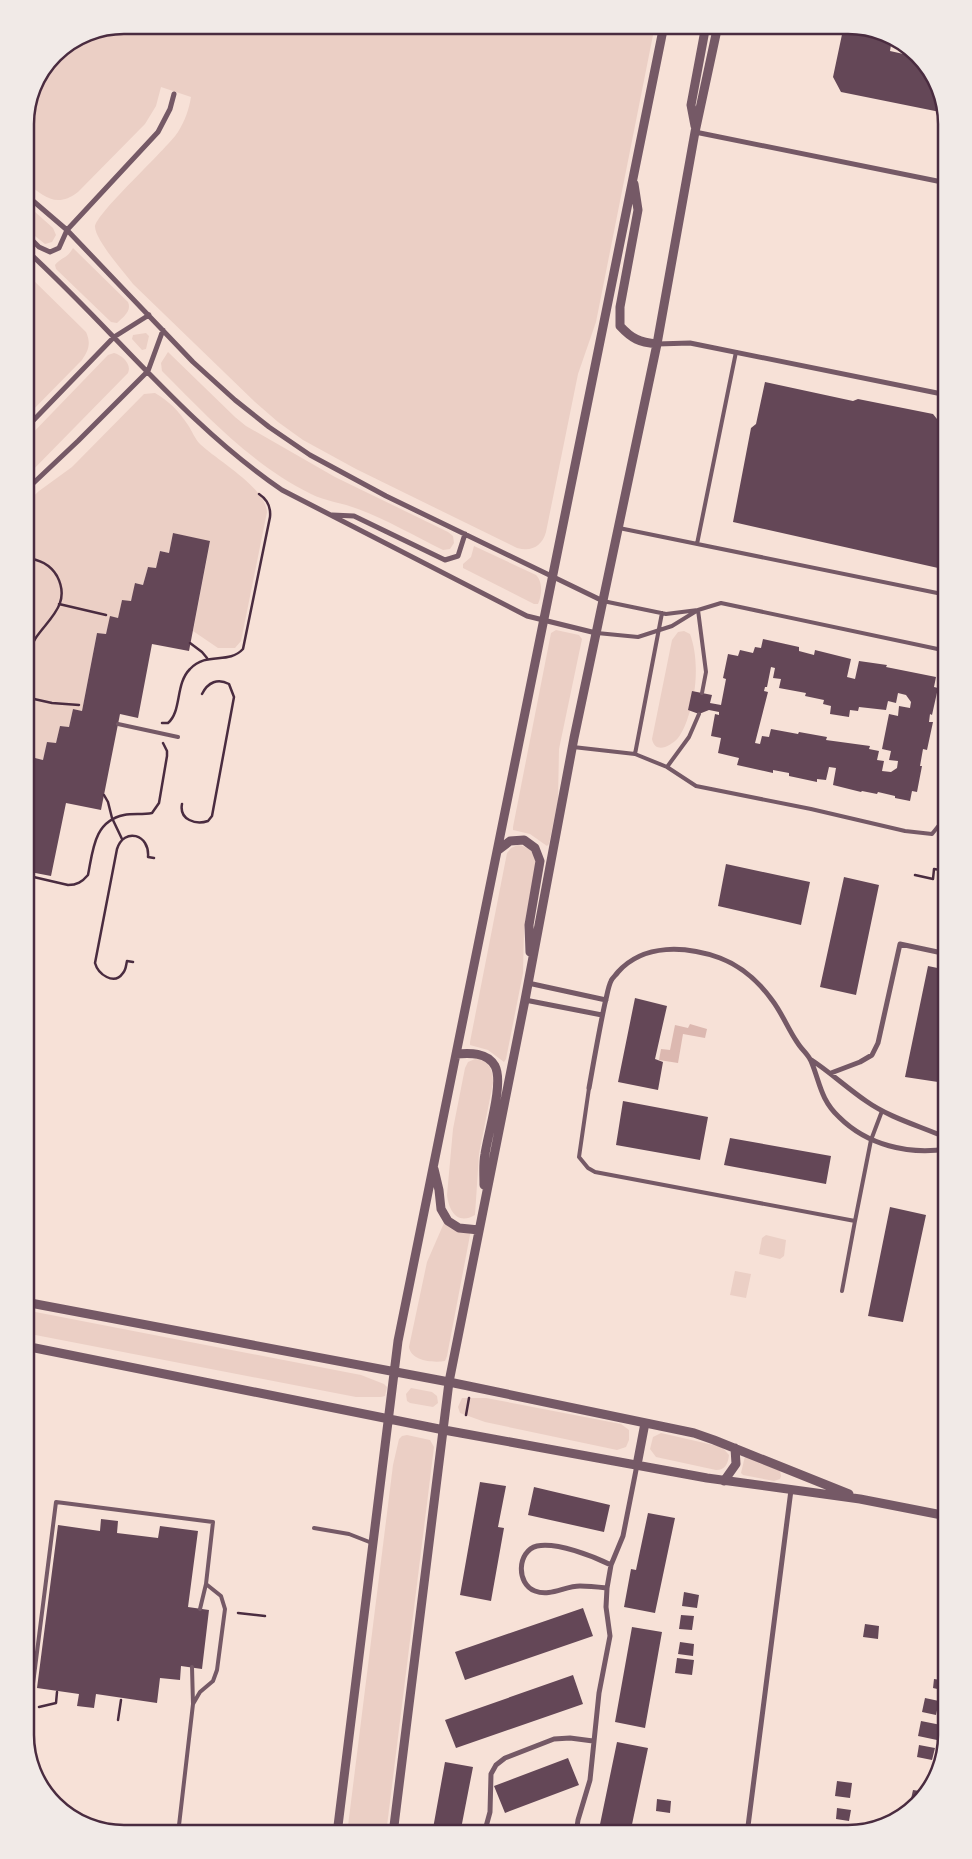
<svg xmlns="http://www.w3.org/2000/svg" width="972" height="1859" font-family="'Zilla Slab',serif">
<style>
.green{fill:#ebcfc5}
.water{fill:#dcb8b0}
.building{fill:#644757;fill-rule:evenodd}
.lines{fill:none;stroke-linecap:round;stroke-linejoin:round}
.path{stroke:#4a2c40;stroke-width:2.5}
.service{stroke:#755966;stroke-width:4}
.minor{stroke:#755966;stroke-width:5}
.tertiary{stroke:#755966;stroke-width:9}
.rim{fill:none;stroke:#4a2c40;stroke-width:2.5}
</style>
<rect width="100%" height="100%" fill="#f7e1d7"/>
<!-- green -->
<path class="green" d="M124 25H655L596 322 578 374 546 532C542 546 532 552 517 548L356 469 303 440 278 422 255 402 133 284C124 272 96 241 95 227 95 214 166 150 178 132 185 121 189 109 191 97L161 87 156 106 145 124 78 192C56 209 44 196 25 182V118L33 86 54 54 87 32Z
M25 203 53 228 56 235 52 242 45 244 25 228Z
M73 248 128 302C132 311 123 317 117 323L111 322 56 269 55 265C61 257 66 260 73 248Z
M25 272 86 332C91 343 89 350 82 360L25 418Z
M146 333 149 336 146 349 142 350 132 339 133 335Z
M168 352 235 417 246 426 335 477 448 532 453 536 454 543 450 549 443 550C415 536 387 520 358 509 343 503 325 501 311 494 252 465 207 416 162 371L161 363Z
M114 353C122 355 132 364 128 373L25 478V441L108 355Z
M155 393C170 402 178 410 188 425 192 431 195 439 200 444 218 461 265 487 267 512L241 641 235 648H218L193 631 210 542 173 533 169 553 160 551 156 568 148 567 143 585 136 583 131 601 122 600 118 618 110 617 106 634 97 633 82 711 73 709 69 727 60 726 56 743 43 760 35 758 31 776 25 775V504L39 491 72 467 144 394Z
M474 546 536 575C543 582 542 595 538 604H534L463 568V564L471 557Z
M556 630 579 635 582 639 559 749 558 800 549 844 547 846 530 834 513 830V827L551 633Z
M684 631 690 634C699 658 697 693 688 717 686 724 682 733 678 738 670 747 655 754 652 739L672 640 678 632Z
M518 845C529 847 533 851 536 861L524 930 523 973 506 1059 504 1062 488 1050 470 1045V1042L507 853 511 848Z
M475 1059C489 1060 493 1069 493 1083L479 1154 475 1215C458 1225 449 1212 447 1195L453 1129 465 1068 468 1062Z
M444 1223 470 1233V1235L447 1356 445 1361C433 1363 411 1361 409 1347L427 1262Z
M766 1235 786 1240 784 1256 780 1259 759 1254 762 1238Z
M735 1271 751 1274 746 1298 730 1295Z
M25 1310 361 1375 384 1384 387 1387 385 1396 381 1397H356L25 1333Z
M411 1388 432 1392 437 1396 438 1403 433 1407 410 1403 407 1401 406 1394Z
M462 1398H486L621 1424 629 1430V1440L626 1447 617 1450 485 1422 460 1413 458 1407Z
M661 1433 722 1447 729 1455C728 1464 725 1470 716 1470L656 1457 650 1449 653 1437Z
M407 1435 430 1440 434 1447 386 1834H347L393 1465 399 1439 402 1436Z
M745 1456 780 1471 781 1476 780 1479 774 1481 743 1475 741 1473Z"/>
<!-- water -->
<path class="water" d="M690 1024 707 1029 705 1038 683 1034 678 1063 659 1060 661 1049 670 1050 675 1025 688 1028Z"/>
<!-- building -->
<path class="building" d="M844 25H855L892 39 890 51 917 57 939 86 945 113 841 92 833 77Z
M765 382 853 401 858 399 933 414 937 419 947 421V570L733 522 751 428 756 424Z
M173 533 210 541 189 651 152 644 138 718 120 714 101 810 66 803 51 876 25 871V775L31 776 35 758 43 760 47 742 56 743 60 726 69 727 73 709 82 711 97 633 106 634 110 616 118 618 122 600 131 601 135 583 143 585 148 567 156 568 160 551 169 553Z
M763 639 799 647V651L814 655 815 650 851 659 847 677 855 679 859 661 887 665 886 667 936 677 934 687 938 688 932 715 930 714 929 722H933L927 750 923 749 920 766H922L917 792 912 791 910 801 895 798V796L878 792 877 794 862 791 861 792 833 785 836 768 829 767 826 780 817 779V782L789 776V773L773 770V773L737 765 739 758 718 753 721 738 711 736 715 714 719 715V712L709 710 699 714 688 710 692 691 712 695 710 703 721 705 726 679 723 678 728 654 738 656 740 650 753 653 755 647 761 648ZM771 667 775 668 773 678 781 679 779 688 806 693 805 696 824 700 823 704 831 706 830 714 849 717 850 710 858 711 859 707 886 710 888 701 896 703 898 693 906 695 911 702 910 708 899 706 898 716 889 714 882 749 891 751 889 760 898 761 897 768 891 772 882 771 884 761 877 760 879 751 869 749 870 746 826 740 827 737 799 732 798 734 771 729 769 737 762 736 760 744 755 743 768 692 764 691 765 687H767Z
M726 864 810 882 801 925 718 906Z
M844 877 879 885 856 995 820 987Z
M944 883 947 884V921L937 919Z
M928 966 947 970V1043L938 1082 905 1077Z
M635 998 667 1006 655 1059 663 1062 658 1090 618 1082Z
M623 1101 708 1117 700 1160 616 1145Z
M730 1138 831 1156 826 1184 724 1165Z
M890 1207 926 1215 903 1322 868 1316Z
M946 1233H947V1256L942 1255Z
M480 1482 506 1486 498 1527 504 1528 491 1601 460 1595Z
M534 1487 610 1505 604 1532 528 1515Z
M648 1513 675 1518 655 1613 624 1607 631 1569 636 1570Z
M101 1519 118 1521 117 1533 158 1538 160 1526 198 1531 188 1607 209 1610 202 1669 181 1666 180 1680 160 1678 157 1703 96 1694 94 1708 77 1706 79 1694 37 1688 58 1525 100 1531Z
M684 1592 699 1595 697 1608 682 1606Z
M583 1608 593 1636 465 1680 455 1652Z
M681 1615 694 1616 692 1630 679 1629Z
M944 1618H947V1632L942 1631Z
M865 1624 879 1626 878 1639 863 1637Z
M632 1627 662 1632 645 1728 615 1722Z
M680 1642 694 1644 693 1656 678 1654Z
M941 1647 947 1648V1664L939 1662Z
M677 1658 694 1660 692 1675 675 1673Z
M573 1675 583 1704 456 1748 445 1720Z
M934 1679 947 1681 946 1691 933 1688Z
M925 1698 939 1701 936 1715 922 1712Z
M921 1721 941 1725 937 1740 918 1736Z
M617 1742 648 1748 630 1834H598Z
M919 1745 935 1748 932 1760 917 1757Z
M568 1758 579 1785 505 1813 494 1786Z
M445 1762 473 1767 460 1834H432Z
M837 1781 852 1783 850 1798 835 1796Z
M913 1790 927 1792 917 1801 911 1799Z
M657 1799 671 1801 670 1813 656 1811Z
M837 1808 851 1810 849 1821 836 1819Z"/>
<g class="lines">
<!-- path -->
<path class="path" d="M25 558C39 559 50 564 57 576 75 610 36 625 29 652 26 667 32 684 34 699L52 703 79 705
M59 604 106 615
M190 643 202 652 207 658
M25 705 34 699
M162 723H168C182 711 175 684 190 669 207 651 228 665 243 649L270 517C271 507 268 500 259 494
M104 795 108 802 112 818 122 839
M182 804C179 820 196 825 208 821L212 816 234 697 229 684C218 678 208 682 202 694
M25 875 68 885C77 885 82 882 88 875 93 850 94 821 124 815 133 813 142 815 152 813L159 803 167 756V751L163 743
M915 875 933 879 934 869 947 871
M133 962 127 961C126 965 126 970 123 973 114 986 98 974 95 963L117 849C124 827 150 834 148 857L154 858
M466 1415 469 1398
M238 1613 265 1616
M39 1707 56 1703 57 1692
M118 1720 121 1700"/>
<!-- service -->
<path class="service" d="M619 528 947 595
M697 544 736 352
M603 601 666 614 698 610 706 672 702 693
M597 633 638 637 672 626 698 610 721 603 947 651
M118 724 178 737
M573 747 635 754 667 767 696 786 811 809 905 831 932 834 944 819 947 805
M635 754 662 613
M667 767 689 737 699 714
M589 1088 579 1157 588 1168 595 1172 855 1221 871 1140 882 1111
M842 1291 855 1221
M314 1528 349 1534 372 1543
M200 1609 206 1584
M192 1667 193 1704
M26 1739 56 1502 213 1522 206 1584 221 1596 225 1609 217 1670 213 1681 200 1692 193 1704 178 1834"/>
<!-- minor -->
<path class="minor" d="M695 132 947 183
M25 194 67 230 193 362 235 400 269 427 310 455 386 496 603 601
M25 233 39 247 50 252 59 248 67 230 158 132 170 109 174 94
M25 249C112 328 185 424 282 490L527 616 596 633
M657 344 690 343 947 395
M25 429 114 337 149 315
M25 491 78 441 148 371 163 330
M332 515 354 516 445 560 458 556 465 534
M528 983 606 1000
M525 1000 602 1015
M810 1059C830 1072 847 1088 866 1101 890 1118 920 1126 947 1138
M831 1073 860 1062 872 1055 878 1043 900 944 947 954
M589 1088C594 1060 599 1031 605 1003 607 996 608 987 611 981 612 978 616 975 618 972 644 943 686 946 720 958 741 966 759 982 772 1000 782 1013 788 1029 797 1042 801 1049 808 1054 811 1061 820 1082 820 1099 839 1117 867 1145 908 1155 947 1149
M607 1588C598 1587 589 1586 580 1586 565 1586 550 1597 535 1591 516 1584 517 1551 537 1546 557 1542 593 1556 611 1565
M484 1834 490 1812 491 1774 496 1765 505 1758 554 1739 570 1738 593 1741
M576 1834 578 1820 590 1780 599 1693 610 1636 606 1607 607 1588 611 1565 623 1536 637 1465
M747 1834 791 1490"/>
<!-- tertiary -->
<path class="tertiary" d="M695 126 691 105 706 25
M634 184 638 210 620 307V326C632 339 639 342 657 344
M497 851 510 841 524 840 535 848 540 861 529 925 530 952
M456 1054C470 1053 487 1052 495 1066 504 1083 488 1133 485 1154 483 1164 484 1174 484 1185
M434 1169 439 1190 441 1209 448 1221 459 1228 479 1230
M25 1302 449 1382 694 1433 714 1440 849 1494
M25 1346 444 1430 707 1478 860 1499 947 1516
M637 1465 645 1423
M724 1481 736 1464 735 1448
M337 1834 398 1341 664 25
M393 1834 449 1382 525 1000 574 738 657 344 695 132 718 25"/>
</g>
<!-- crop -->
<path d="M0 0H972V1859H0ZM124 34H848A90 90 0 0 1 938 124V1735A90 90 0 0 1 848 1825H124A90 90 0 0 1 34 1735V124A90 90 0 0 1 124 34Z" fill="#f1eae7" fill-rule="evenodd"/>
<path class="rim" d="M124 34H848A90 90 0 0 1 938 124V1735A90 90 0 0 1 848 1825H124A90 90 0 0 1 34 1735V124A90 90 0 0 1 124 34Z"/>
</svg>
